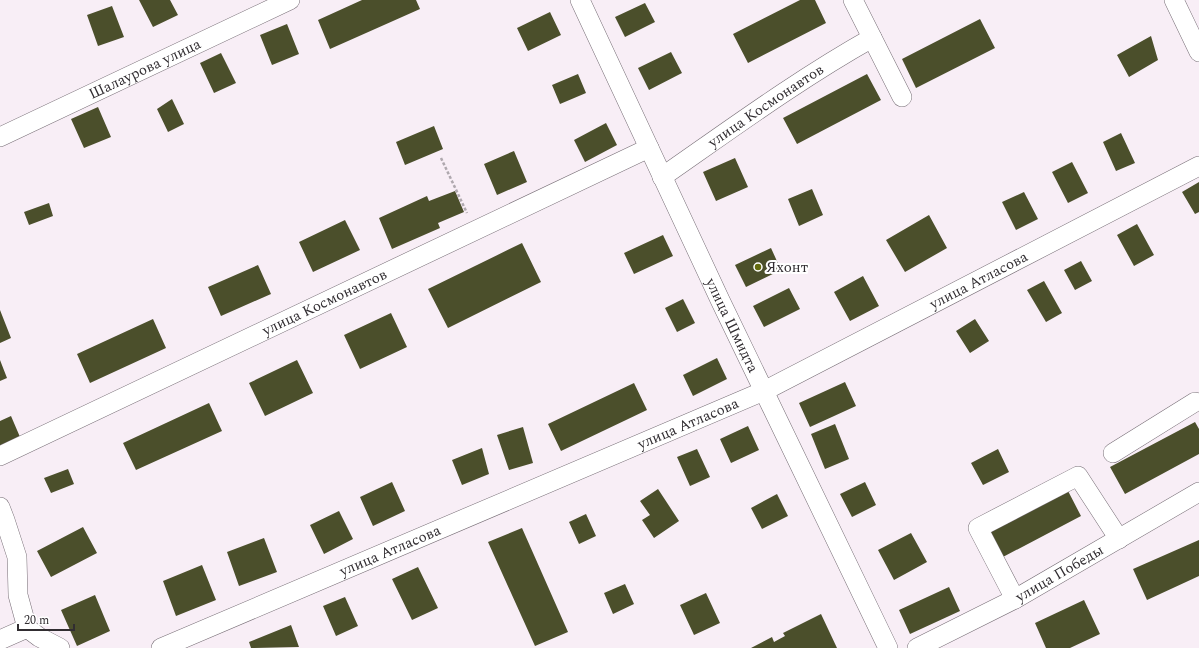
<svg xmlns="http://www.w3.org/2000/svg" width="1199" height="648" font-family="Spectral,serif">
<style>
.building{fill:#4b4f2b}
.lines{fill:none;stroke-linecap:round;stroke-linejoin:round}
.minor-casing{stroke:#776e76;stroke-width:20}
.path{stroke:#afa8ae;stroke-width:2.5;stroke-dasharray:3 2;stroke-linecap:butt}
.minor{stroke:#fff;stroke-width:19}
.poi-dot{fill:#636a0e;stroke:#fff;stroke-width:1.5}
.labels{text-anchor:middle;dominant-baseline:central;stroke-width:4;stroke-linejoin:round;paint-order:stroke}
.street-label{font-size:15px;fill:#312d31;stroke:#fff}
.poi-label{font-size:15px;fill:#312d31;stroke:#fff;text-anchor:start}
</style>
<rect width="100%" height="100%" fill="#f8eef6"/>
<!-- building -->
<path class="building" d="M139 0H170L178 15 153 27Z
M362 0H416L420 9 330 49 318 20Z
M800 0H815L826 23 748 63 733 34Z
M645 3 655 22 625 37 615 17Z
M112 6 124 37 98 46 87 15Z
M550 12 561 35 528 51 517 28Z
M980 19 995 48 916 88 902 59Z
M287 24 299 54 272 65 260 35Z
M1151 36 1158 60 1129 77 1117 55Z
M671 52 682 73 649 90 638 68Z
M221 53 236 83 214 93 200 63Z
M578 74 586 93 560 104 552 85Z
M867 74 881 100 797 144 783 118Z
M172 99 184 124 168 132 157 109Z
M98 107 111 137 84 148 71 119Z
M606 123 617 145 585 162 574 140Z
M434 126 443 149 405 165 396 142Z
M1121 133 1135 163 1116 171 1103 142Z
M514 151 527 182 497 195 484 164Z
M735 158 748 187 716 201 703 172Z
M1072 162 1088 193 1068 203 1052 172Z
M1199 182V212L1195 214 1182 192Z
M812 189 823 215 799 226 788 199Z
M455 191 464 212 438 223 440 228 392 249 379 218 427 196 429 201Z
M1024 192 1038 219 1016 230 1002 202Z
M49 203 53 216 29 225 24 212Z
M929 215 947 248 905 272 886 240Z
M345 220 360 250 313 272 299 242Z
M1137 224 1154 255 1134 266 1117 235Z
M663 235 673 256 634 274 624 253Z
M522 243 541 282 448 328 428 289Z
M771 248 781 270 746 287 735 265Z
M1081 261 1092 281 1075 290 1064 270Z
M258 265 271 294 221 316 208 287Z
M863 276 879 306 850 321 834 292Z
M1044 281 1062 313 1046 322 1027 290Z
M789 288 800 309 764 327 753 306Z
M683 299 695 323 677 332 665 308Z
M0 310 11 338 0 343Z
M391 313 407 347 360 369 344 335Z
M153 319 166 348 90 383 77 354Z
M975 319 989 341 970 353 956 331Z
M717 358 727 379 693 396 683 375Z
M0 360 7 378 0 381Z
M297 360 313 393 265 416 249 383Z
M845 382 856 406 810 427 799 403Z
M634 383 647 410 561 451 548 424Z
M209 403 222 431 136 470 123 443Z
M11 416 20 437 0 446V421Z
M1195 422 1199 429V454L1125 494 1110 467Z
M835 424 849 459 825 469 811 434Z
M748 426 759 450 731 463 720 439Z
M523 427 533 463 509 470 497 435Z
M482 448 489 474 462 485 452 460Z
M697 449 710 477 690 486 677 457Z
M998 449 1009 472 983 485 971 463Z
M68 469 74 484 51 493 44 478Z
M392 482 405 511 373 526 360 497Z
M865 482 876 505 852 517 840 494Z
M658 489 679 521 654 538 642 520 650 515 640 501Z
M1067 489 1081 516 1001 558 987 532Z
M777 494 788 516 762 529 751 508Z
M339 511 353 539 324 554 310 525Z
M586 514 596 536 579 544 569 522Z
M83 527 97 553 51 577 37 551Z
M522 528 568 632 535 646 488 542Z
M911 533 927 562 894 580 878 550Z
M264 538 277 572 239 586 227 552Z
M1199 540V576L1147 600 1133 569Z
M202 565 216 600 176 616 163 581Z
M418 567 438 608 412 620 392 579Z
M625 584 634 604 613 614 604 593Z
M949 587 960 611 910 634 899 610Z
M706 593 720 623 694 635 680 605Z
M95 595 110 631 77 646 61 610Z
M345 597 358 626 336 636 323 606Z
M1084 600 1100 634 1070 648H1046L1035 623Z
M821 614 837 648H751L772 637 774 642 785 636 783 633Z
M291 625 299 647 251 648 249 642Z"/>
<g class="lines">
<defs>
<g id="minor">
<path id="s1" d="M580 0 720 300 888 648"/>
<path d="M853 0 902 97"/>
<path d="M1174 0 1199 52"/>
<path id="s2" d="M0 137 290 0"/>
<path id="s3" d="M662 177C731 129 799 79 872 38"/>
<path d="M1113 453 1195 402"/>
<path id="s4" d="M0 456 649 148"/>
<path d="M0 507 5 520 17 557 18 595 27 628 39 637 60 648"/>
<path d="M1015 599 978 528 1078 476 1119 539"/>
<path d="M0 640 27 628"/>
<path id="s5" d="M161 648 764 391 1199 166"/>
<path id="s6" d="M917 648 1015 599 1199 492"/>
</g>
</defs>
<!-- minor casing -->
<use href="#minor" class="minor-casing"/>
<!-- path -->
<path class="path" d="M441 158 467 213"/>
<!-- minor -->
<use href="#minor" class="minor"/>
</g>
<!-- markers -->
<circle class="poi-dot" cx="758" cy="267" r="4"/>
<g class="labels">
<!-- street labels -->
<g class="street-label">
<text stroke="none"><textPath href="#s2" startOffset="160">Шалаурова улица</textPath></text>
<text stroke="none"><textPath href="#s3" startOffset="126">улица Космонавтов</textPath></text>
<text stroke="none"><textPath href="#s5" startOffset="897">улица Атласова</textPath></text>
<text stroke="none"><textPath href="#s4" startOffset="359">улица Космонавтов</textPath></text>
<text stroke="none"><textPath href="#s1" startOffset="359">улица Шмидта</textPath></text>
<text stroke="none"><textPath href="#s5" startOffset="573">улица Атласова</textPath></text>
<text stroke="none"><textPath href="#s5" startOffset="249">улица Атласова</textPath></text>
<text stroke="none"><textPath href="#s6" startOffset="161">улица Победы</textPath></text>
</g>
<!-- poi labels -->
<g class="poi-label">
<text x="766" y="267">Яхонт</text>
</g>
</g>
<!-- scale -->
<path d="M18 624v6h56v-6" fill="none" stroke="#312d31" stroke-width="2"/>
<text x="24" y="624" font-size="12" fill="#312d31" stroke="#ffffff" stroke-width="3" paint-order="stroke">20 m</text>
</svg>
